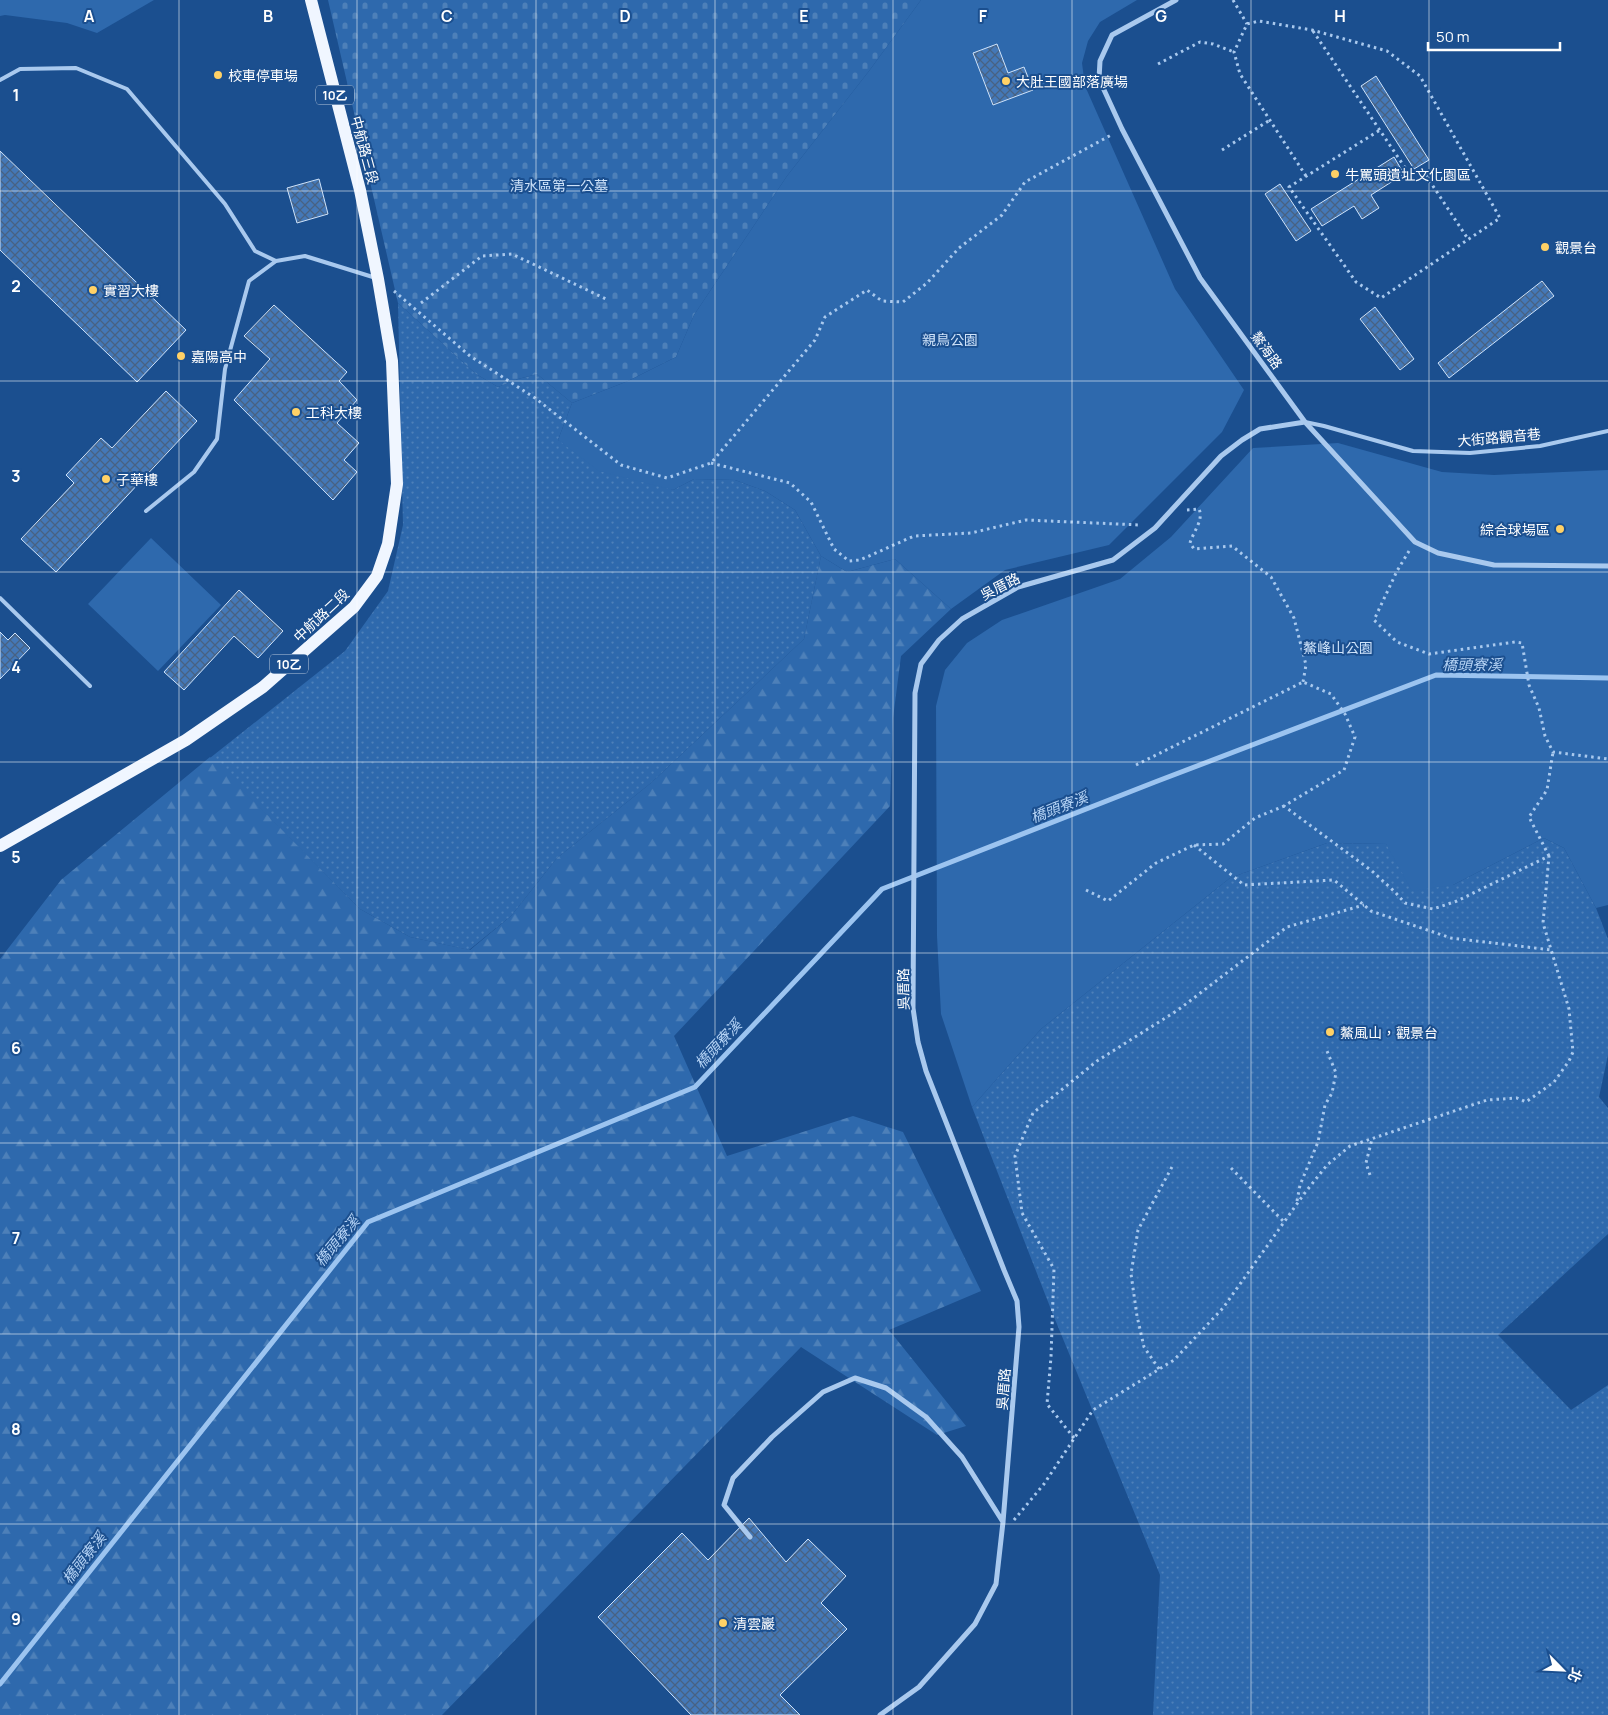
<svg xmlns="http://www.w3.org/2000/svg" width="1608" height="1715" font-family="Manrope,'Noto Sans TC',sans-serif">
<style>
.grass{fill:url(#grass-dots)}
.forest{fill:url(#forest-firs)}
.cemetery{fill:url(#cemetery-stones)}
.park{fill:#2e69ad}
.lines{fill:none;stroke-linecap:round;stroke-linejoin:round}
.stream{stroke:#9cc4f0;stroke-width:5}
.building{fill:url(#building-cross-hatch);stroke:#cfe3fa}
.path{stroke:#a9c9ee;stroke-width:3;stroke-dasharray:2.5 4;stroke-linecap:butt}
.service{stroke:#a9c9ee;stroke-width:4}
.minor{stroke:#a9c9ee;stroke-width:5}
.primary{stroke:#f0f6ff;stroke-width:12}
.grid{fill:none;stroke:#fff;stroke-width:1;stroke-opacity:0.55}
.poi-dot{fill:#ffd166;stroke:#1b4f8f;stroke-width:2}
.labels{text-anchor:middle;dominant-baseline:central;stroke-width:4;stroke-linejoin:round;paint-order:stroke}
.shield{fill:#1b4f8f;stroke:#bbcadd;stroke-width:1}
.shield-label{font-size:12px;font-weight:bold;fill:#fff}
.poi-label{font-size:14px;fill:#fff;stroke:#1b4f8f;text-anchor:start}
.street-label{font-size:14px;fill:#fff;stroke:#1b4f8f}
.park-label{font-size:14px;fill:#cfe3fa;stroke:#1b4f8f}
.water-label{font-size:15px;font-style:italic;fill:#b5d3f5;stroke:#1b4f8f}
.grid-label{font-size:16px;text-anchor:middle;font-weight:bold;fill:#fff;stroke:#1b4f8f;stroke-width:4;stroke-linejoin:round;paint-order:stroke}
</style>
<defs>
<pattern id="grass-dots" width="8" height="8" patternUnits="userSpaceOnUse" patternTransform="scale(1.25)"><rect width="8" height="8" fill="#2e69ad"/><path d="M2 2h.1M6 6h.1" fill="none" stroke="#4d80b9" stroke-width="1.8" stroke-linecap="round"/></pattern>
<pattern id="forest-firs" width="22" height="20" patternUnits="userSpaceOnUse" patternTransform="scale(1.25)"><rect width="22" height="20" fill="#2e69ad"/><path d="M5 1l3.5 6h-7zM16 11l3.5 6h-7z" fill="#4d80b9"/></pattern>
<pattern id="cemetery-stones" width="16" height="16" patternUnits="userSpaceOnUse" patternTransform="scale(1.25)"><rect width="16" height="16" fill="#2e69ad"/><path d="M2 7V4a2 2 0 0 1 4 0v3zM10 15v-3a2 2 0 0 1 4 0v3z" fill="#4d80b9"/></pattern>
<pattern id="building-cross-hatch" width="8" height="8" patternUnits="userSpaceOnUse" patternTransform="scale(1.25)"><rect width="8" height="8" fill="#4478b7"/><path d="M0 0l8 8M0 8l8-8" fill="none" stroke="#486282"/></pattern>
</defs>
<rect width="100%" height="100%" fill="#1b4f8f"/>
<!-- grass -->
<path class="grass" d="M398 303 476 374 498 387 518 379 537 374 572 403 558 440 673 490 694 479 735 480 765 491 795 510 821 556 804 639 651 783 557 858 511 916 469 950 410 937 360 909 210 758 345 651 388 591 403 525Z
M1544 838 1564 848 1596 908 1608 939V1055L1599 1097 1608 1108V1234L1498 1335 1571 1410 1608 1385V1715H1153L1160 1575 1052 1312 972 1107 1041 1029 1230 878 1327 843 1386 844 1453 885Z"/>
<!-- forest -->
<path class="forest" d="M821 556 847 572 895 559 951 609 901 656 893 718 890 806 674 1036 727 1156 853 1116 903 1132 981 1291 889 1330 966 1426 937 1435 801 1347 442 1715H0V959L61 880 210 757 360 909 410 937 470 950 511 916 557 858 651 783 804 639Z"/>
<!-- cemetery -->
<path class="cemetery" d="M328 0H921L869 71 787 176 694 315 676 357 628 381 572 403 537 374 518 379 498 387 476 374 398 303Z"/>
<!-- park -->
<path class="park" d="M0 0H154L97 33 67 23 5 15 0 16Z
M921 0H1137L1100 22 1088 41 1082 63 1085 86 1175 289 1244 390 1222 432 1109 545 1005 570 951 609 895 559 847 572 821 556 795 510 765 491 735 480 694 479 673 490 599 471 558 440 572 403 628 381 676 357 694 315 787 176 869 71Z
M1338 443 1442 472 1494 475 1608 470V905L1596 908 1564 848 1544 838 1453 885 1412 891 1386 844 1327 843 1230 878 1041 1029 972 1107 941 1014 937 936 936 706 945 670 967 643 1002 620 1120 579 1171 537 1253 448Z
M151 538 221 605 158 671 88 604Z"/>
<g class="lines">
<!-- stream -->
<path class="stream" d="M0 1684 368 1222 695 1087 882 889 1155 782 1436 675 1608 678"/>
</g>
<!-- building -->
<path class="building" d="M997 44 1008 73 1024 67 1033 90 993 105 973 53Z
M1376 76 1429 160 1414 169 1361 86Z
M0 151 186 330 137 382 0 250Z
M1394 157 1404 174 1371 195 1379 208 1362 219 1354 206 1322 226 1311 209Z
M319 179 328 214 297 223 287 188Z
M1280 184 1311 231 1296 241 1265 194Z
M1542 281 1554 296 1449 378 1438 363Z
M274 305 347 372 339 381 357 400 337 423 359 443 344 460 357 472 333 500 234 400 270 359 244 336Z
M1375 307 1414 359 1400 370 1360 319Z
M166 391 197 421 56 572 21 539 74 483 66 475 101 438 112 448Z
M239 590 283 631 258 658 234 636 184 690 164 672Z
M0 632 8 640 15 633 30 648 0 679Z
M749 1518 786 1562 808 1539 846 1576 821 1603 847 1629 780 1695 800 1715H691L598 1617 682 1533 708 1560Z"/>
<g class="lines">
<!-- path -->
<path class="path" d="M1233 0 1247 24
M1313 31 1414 181 1425 174 1468 239
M1158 64 1200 42 1213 44 1234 52
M1222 150 1270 120
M1306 176 1240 74 1234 52 1247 24 1259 21 1312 30 1387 51 1420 76 1500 218 1381 298 1356 282 1289 187 1380 130
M394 291 470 356 535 398 621 465 667 478 711 463 815 340 825 317 867 290 882 301 903 302 927 283 959 248 1002 215 1025 182 1113 134
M421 303 482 256 512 254 606 299
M711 463 790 483 811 502 834 549 849 561 860 560 914 536 971 533 1026 520 1140 525
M1187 510 1199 509C1204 520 1193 532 1190 543L1194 549 1232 546 1271 577 1294 618 1306 665 1303 682
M1409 551 1397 571 1374 620 1397 642 1429 654 1515 642 1522 643 1529 685 1539 708 1545 736 1553 752 1608 759
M1136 765 1303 682
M1194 845 1244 885 1334 880 1371 911 1451 938 1552 950
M1549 856 1529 817 1547 790 1553 752
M1086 890 1108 901 1156 863 1194 845 1223 844 1255 818 1284 806
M1231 1168 1285 1223
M1370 1175 1366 1163 1372 1139
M1297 1201 1300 1185 1318 1142 1325 1105 1332 1093 1336 1073 1327 1051
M1159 1369 1144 1347 1137 1316 1131 1274 1138 1230 1173 1165
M1074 1438 1047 1404 1051 1357 1054 1269 1022 1213 1015 1156 1033 1113 1097 1061 1178 1010 1287 927 1364 905
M1014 1520 1044 1484 1093 1410 1174 1360 1223 1308 1304 1194 1327 1165 1350 1146 1487 1100 1517 1098 1526 1102 1554 1082 1569 1061 1573 1052 1569 1009 1543 923 1549 856 1457 901 1433 909 1405 903 1395 892 1372 871 1284 806 1344 770 1355 737 1345 714 1331 694 1303 682"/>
<!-- service -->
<path class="service" d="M0 80 20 69 76 68 127 89 225 204 255 251 276 261 305 256 376 278
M1305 422 1324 426 1413 451 1470 453 1540 446 1608 431
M146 511 194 472 217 439 225 369 249 281 276 261
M0 598 90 686"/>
<!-- minor -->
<path class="minor" d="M1176 0 1112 35 1100 61 1099 79 1122 129 1200 278 1305 422 1415 542 1438 553 1494 565 1608 566
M750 1537 724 1505 733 1478 772 1437 823 1392 855 1378 886 1388 926 1417 962 1457 1003 1522
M880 1715 919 1687 975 1624 996 1584 1003 1522 1019 1327 1017 1301 1004 1270 926 1071 918 1042 913 1008 915 693 921 664 939 640 962 619 1018 587 1113 560 1155 528 1221 456 1242 440 1260 429 1305 422"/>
<!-- primary -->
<path class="primary" d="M0 846 186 740 263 687 354 607 377 576 388 544 397 484 392 361 378 279 360 190 311 0"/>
</g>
<!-- grid -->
<path class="grid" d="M179 0V1715M357 0V1715M536 0V1715M715 0V1715M893 0V1715M1072 0V1715M1251 0V1715M1429 0V1715M0 191H1608M0 381H1608M0 572H1608M0 762H1608M0 953H1608M0 1143H1608M0 1334H1608M0 1524H1608"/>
<!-- markers -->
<g class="poi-dot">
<circle cx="218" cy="75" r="5"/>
<circle cx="1006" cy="81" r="5"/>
<circle cx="1335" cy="174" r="5"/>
<circle cx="1545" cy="247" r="5"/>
<circle cx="93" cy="290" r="5"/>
<circle cx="181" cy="356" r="5"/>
<circle cx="296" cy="412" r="5"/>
<circle cx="106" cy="479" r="5"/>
<circle cx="1560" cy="529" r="5"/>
<circle cx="1330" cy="1032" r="5"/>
<circle cx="723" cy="1623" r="5"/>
</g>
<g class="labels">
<!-- shield labels -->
<g class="shield">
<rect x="316" y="85.5" width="38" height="19" rx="4"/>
<rect x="270" y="654.5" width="38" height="19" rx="4"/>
</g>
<g class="shield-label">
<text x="335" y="95">10乙</text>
<text x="289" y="664">10乙</text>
</g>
<!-- poi labels -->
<g class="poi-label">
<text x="228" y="75">校車停車場</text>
<text x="1016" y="81">大肚王國部落廣場</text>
<text x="1345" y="174">牛罵頭遺址文化園區</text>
<text x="1555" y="247">觀景台</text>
<text x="103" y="290">實習大樓</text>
<text x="191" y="356">嘉陽高中</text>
<text x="306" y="412">工科大樓</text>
<text x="116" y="479">子華樓</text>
<text x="1550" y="529" text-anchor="end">綜合球場區</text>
<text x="1340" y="1032">鰲風山，觀景台</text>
<text x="733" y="1623">清雲巖</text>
</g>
<!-- street labels -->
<g class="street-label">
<text transform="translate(365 150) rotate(75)">中航路三段</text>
<text transform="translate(1267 350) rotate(54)">鰲海路</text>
<text transform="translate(1499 437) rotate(-5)">大街路觀音巷</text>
<text transform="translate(1000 586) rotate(-27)">吳厝路</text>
<text transform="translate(321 615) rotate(-43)">中航路二段</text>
<text transform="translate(903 989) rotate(-91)">吳厝路</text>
<text transform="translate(1003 1389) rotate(-85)">吳厝路</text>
</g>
<!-- park labels -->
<g class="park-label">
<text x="559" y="185">清水區第一公墓</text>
<text x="950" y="339">親鳥公園</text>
<text x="1338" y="647">鰲峰山公園</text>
</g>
<!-- water labels -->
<g class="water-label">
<text x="1472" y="664">橋頭寮溪</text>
<text transform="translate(1059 807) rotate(-21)">橋頭寮溪</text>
<text transform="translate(718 1044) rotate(-47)">橋頭寮溪</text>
<text transform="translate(337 1241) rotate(-50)">橋頭寮溪</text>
<text transform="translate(84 1558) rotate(-52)">橋頭寮溪</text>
</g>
</g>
<g class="grid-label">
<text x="89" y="22">A</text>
<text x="268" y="22">B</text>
<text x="447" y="22">C</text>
<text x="625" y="22">D</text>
<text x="804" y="22">E</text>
<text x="983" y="22">F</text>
<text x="1161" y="22">G</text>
<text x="1340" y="22">H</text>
<text x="16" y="101">1</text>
<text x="16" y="292">2</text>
<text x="16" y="482">3</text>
<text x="16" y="673">4</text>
<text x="16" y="863">5</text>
<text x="16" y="1054">6</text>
<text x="16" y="1244">7</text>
<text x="16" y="1435">8</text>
<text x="16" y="1625">9</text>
</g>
<!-- north arrow -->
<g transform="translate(1563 1670) rotate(114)" stroke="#1b4f8f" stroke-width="4" paint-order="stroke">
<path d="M0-4L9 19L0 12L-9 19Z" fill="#ffffff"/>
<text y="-8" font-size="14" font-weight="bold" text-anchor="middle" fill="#ffffff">北</text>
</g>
<!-- scale -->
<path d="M1428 42v8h132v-8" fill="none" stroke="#ffffff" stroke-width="2.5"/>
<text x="1436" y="42" font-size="15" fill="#ffffff" stroke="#1b4f8f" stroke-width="4" paint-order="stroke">50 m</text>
</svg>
